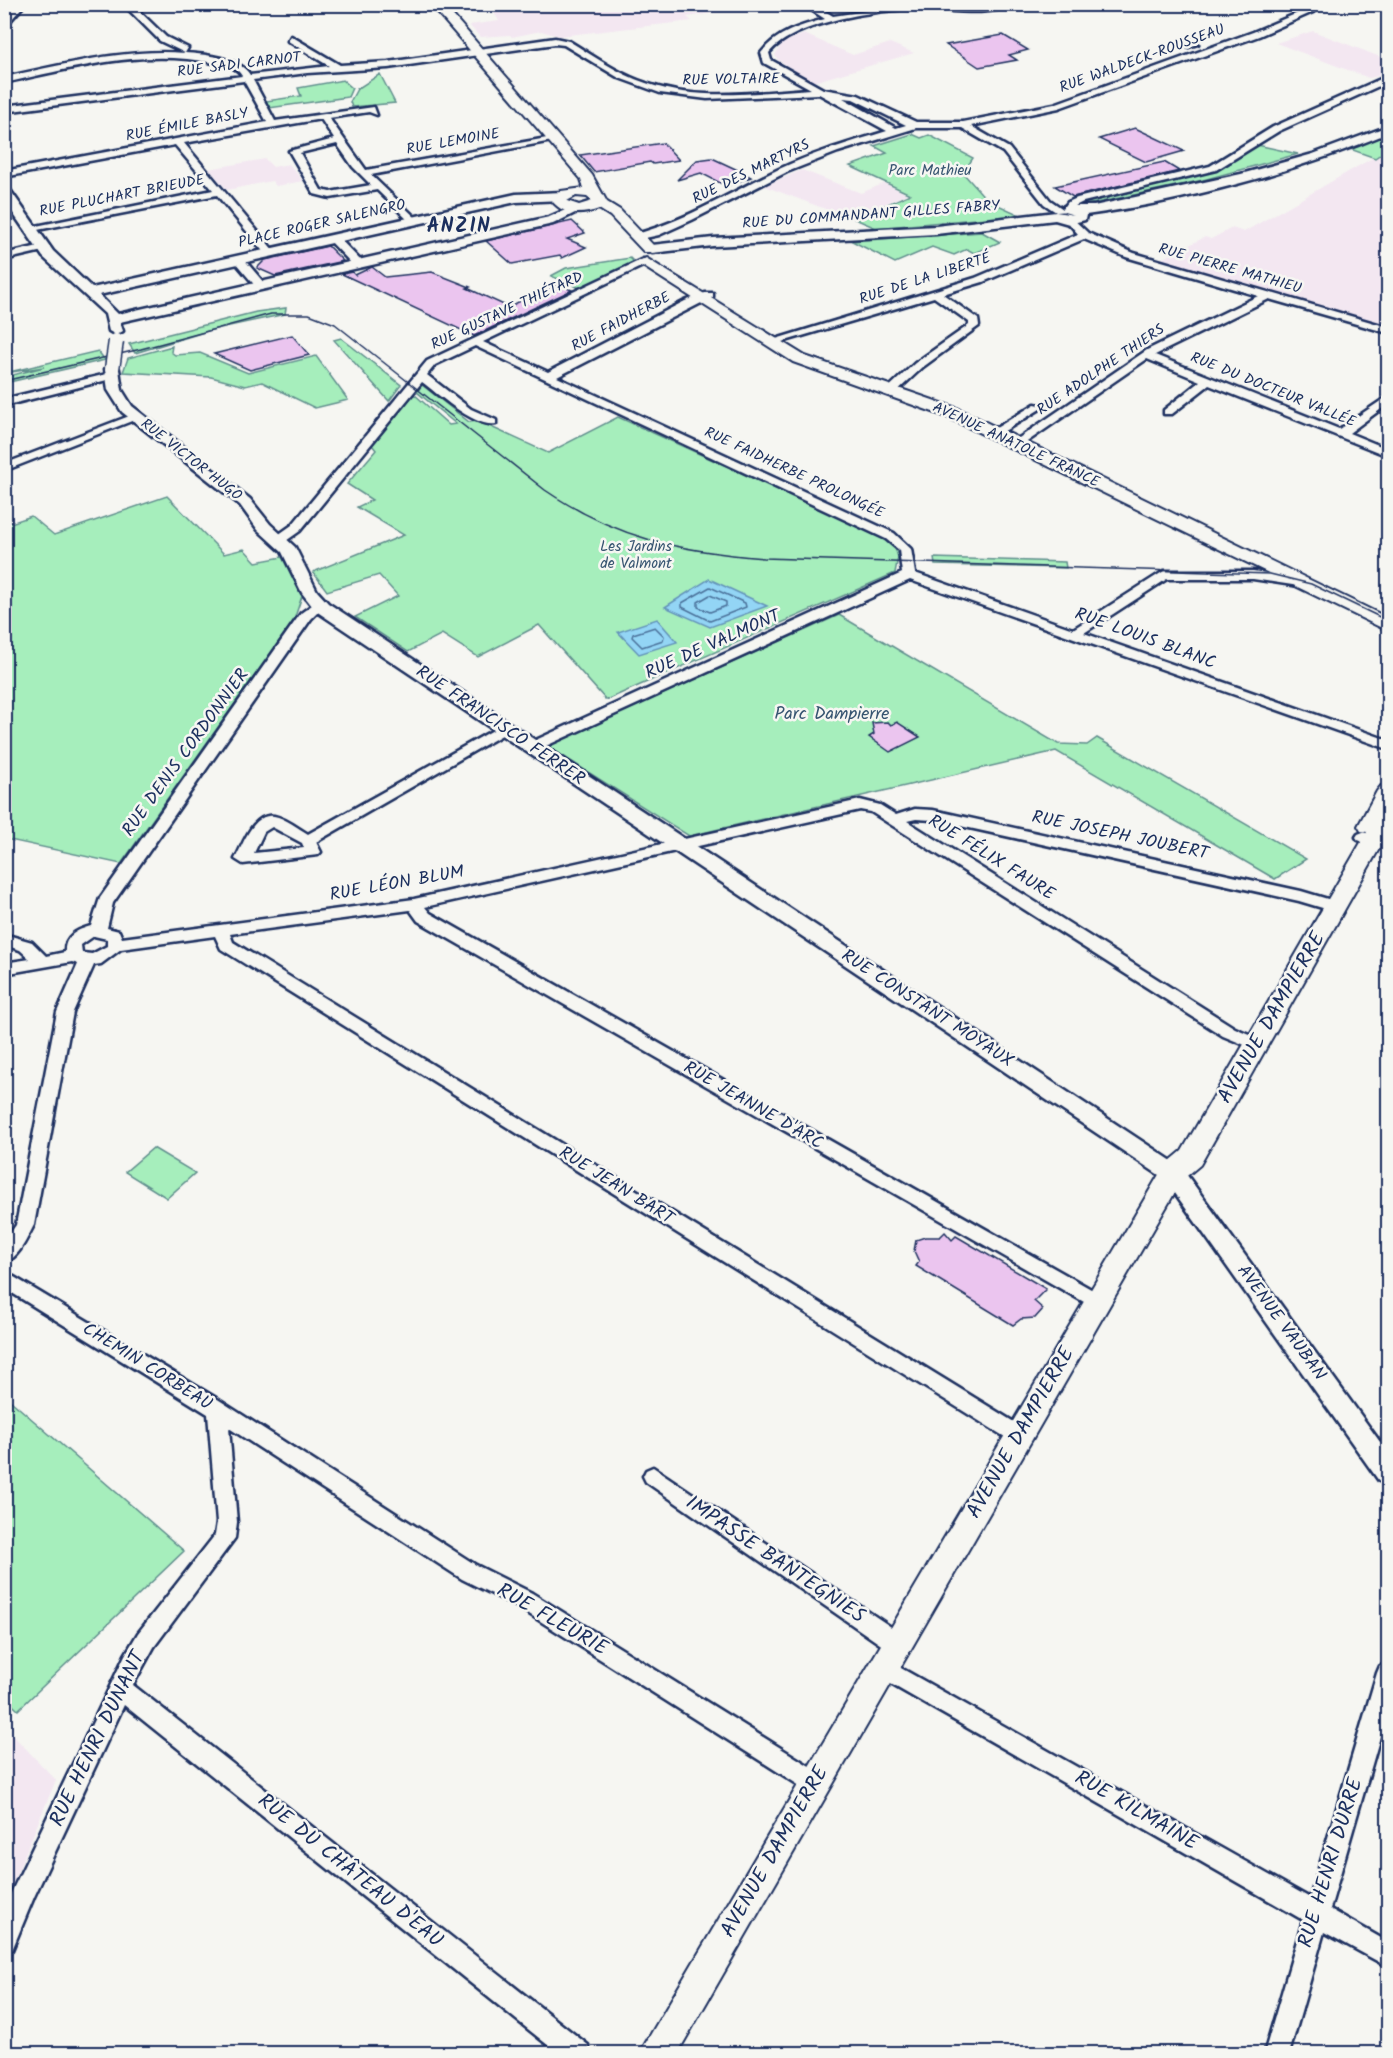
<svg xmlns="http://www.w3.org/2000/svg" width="1393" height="2058" font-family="Kalam,sans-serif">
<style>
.built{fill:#f3e7f1}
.green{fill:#a6eebc;stroke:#608e8d;stroke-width:1.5}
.water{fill:#93d5f5;stroke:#6393b9;stroke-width:1.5}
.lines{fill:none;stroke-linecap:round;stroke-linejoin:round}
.shore{stroke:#4b719a;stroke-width:1.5}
.building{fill:#ebc5ef;stroke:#1b2f5e;stroke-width:1.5}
.minor-casing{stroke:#1b2f5e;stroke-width:5}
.tertiary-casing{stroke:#1b2f5e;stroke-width:5}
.secondary-casing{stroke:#1b2f5e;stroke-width:4}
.minor{fill:#f6f6f2;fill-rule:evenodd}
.tertiary{fill:#f6f6f2;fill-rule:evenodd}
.secondary{fill:#f6f6f2;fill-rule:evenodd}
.tram{stroke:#1b2f5e;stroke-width:1.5}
.tertiary-bridge-casing{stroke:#1b2f5e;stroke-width:17;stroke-linecap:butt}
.tertiary-bridge{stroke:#f6f6f2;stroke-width:14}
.labels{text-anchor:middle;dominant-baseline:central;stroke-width:5;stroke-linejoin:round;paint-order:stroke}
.far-street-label{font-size:15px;fill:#1b2f5e;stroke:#f6f6f2}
.far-park-label{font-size:15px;fill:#375571;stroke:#f6f6f2}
.street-label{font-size:18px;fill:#1b2f5e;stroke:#f6f6f2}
.park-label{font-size:18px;fill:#375571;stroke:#f6f6f2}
.far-district-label{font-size:20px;font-weight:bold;letter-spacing:1.5px;fill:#1b2f5e;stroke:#f6f6f2}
.near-street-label{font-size:21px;fill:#1b2f5e;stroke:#f6f6f2}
</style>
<rect width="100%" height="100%" fill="#f6f6f2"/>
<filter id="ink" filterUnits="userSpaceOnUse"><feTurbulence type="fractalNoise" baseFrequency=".0167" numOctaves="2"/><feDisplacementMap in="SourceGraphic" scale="12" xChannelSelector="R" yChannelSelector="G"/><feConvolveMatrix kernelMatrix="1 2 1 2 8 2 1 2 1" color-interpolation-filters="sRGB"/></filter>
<g filter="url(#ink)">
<!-- built -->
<path class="built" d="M753 5 755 6 687 17 692 21 559 36 541 31 512 37 510 35 480 37 469 25 499 21 493 11 510 9 507 5Z
M1313 31 1388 60V74L1369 78 1276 43Z
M804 34 853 55 890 43 914 53 813 82 778 60 775 55 783 42Z
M1388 149V327L1159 260 1205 237 1211 239 1232 228 1244 232Z
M265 159 273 167 289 164 303 181 276 186 272 181 227 190 209 169Z
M802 170 861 193 885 183 907 194 852 219 764 186Z
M5 1727 56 1780 5 1902Z"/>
<!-- green -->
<path class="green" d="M380 74 395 103 352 107 350 102 357 89Z
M343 80 352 88 348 97 269 108 266 101 301 96 298 88Z
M1388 132V149L1375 158 1350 149Z
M912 134 921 138 929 135 973 158 963 173 987 200 1020 215 876 228 855 219 910 194 850 166 887 153 874 146Z
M1257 145 1298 154 1203 180 1087 205 1083 202 1221 168Z
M982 232 1000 242 974 253 967 249 954 255 932 247 895 263 852 241Z
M630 258 634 262 580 288 551 276 566 268Z
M286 308 285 314 211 330 135 353 129 344 256 312Z
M341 338 401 385 389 401 334 340Z
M172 346 171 352 175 355 200 353 248 373 316 356 348 400 315 408 262 382 245 386 211 377 123 372 128 358Z
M98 351 105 360 5 383V377L44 367 5 373Z
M422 385 469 422 478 421 548 453 618 417 893 542 898 557 895 573 606 700 539 625 478 657 442 634 408 652 355 617 398 596 379 575 327 591 313 572 404 535 357 507 372 500 347 484 376 450 372 445 414 394 449 425 456 424 417 392Z
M167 496 224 554 244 549 256 562 282 557 302 596 294 620 121 864 5 839V525L31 516 54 535Z
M934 558 1065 562 1066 568 935 565Z
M839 615 1058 744 1087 745 1097 738 1306 859 1275 879 1056 751 689 836 547 746Z
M153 1148 195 1173 167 1198 125 1172Z
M4 1395 184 1551 18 1710 4 1697Z"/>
<!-- water -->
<path class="water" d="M709 579 767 606 710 627 665 607Z
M657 619 677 642 639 654 618 632Z"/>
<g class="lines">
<!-- shore -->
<path class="shore" d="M710 587 745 603 746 607 710 621 682 607V603Z
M710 595 726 602V606L710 612 698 607V602Z
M655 627 664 636 663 640 642 647 632 637 633 634Z"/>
</g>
<!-- building -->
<path class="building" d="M1003 35 1028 50 1009 55 1017 60 979 67 946 45Z
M1135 128 1184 151 1146 162 1099 139Z
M663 143 679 160 653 164 650 162 594 172 580 155Z
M712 158 742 172 751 177 726 186 701 173 677 180 697 160Z
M1164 162 1179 171 1073 197 1055 186Z
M572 221 585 233 567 239 586 247 562 258 560 255 512 264 486 241Z
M328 246 343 261 275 276 257 268 265 260Z
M372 267 385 277 432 272 470 287 467 288 508 307 557 284 572 290 474 336 342 274 352 272 355 275Z
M292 335 309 355 250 370 214 354Z
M888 722 891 725 897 722 920 737 890 752 869 737 874 734 872 723Z
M945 1232 952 1240 956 1236 1046 1289 1034 1301 1043 1309 1035 1318 1021 1319 1013 1325 916 1266 919 1262 914 1251 916 1240 925 1237H940Z"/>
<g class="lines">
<defs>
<path id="minor" d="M123 4H132L166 37 188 48 185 53C203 54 241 58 250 75L329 66 288 41 291 36 340 65 388 62 555 38 569 41C594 56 618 74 646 83 699 102 756 92 811 89L764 63 761 53C777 32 800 26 825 19L802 4H813L833 16 909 5 1014 4C989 17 953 10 926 9 885 8 796 20 769 53L771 60 823 89 858 95 916 122H963L1054 104 1253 32 1305 10 1283 4 1312 7 1331 4 1259 36 1059 108 971 126 1009 148 1050 200 1063 209 1068 202 1077 198 1210 166 1273 127 1385 77H1388V82L1279 131 1216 170 1083 202 1075 206 1071 211 1056 212 1044 204 1003 152 962 128H916L838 152 787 172 692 220 659 235 636 240 631 237 632 235C684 222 731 192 779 169 813 153 851 142 887 131L819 94 707 99 660 93 619 78 564 45 555 44 388 68 307 73 253 80 275 121 374 107 377 115 369 112 329 118 366 170 547 138 552 141 371 175 417 219V223H411L377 190 330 198 314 194 289 151 334 139 321 119 184 143 274 251V255H266L217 195 27 232 26 230 31 227 213 190 175 145 4 177V171L267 122 244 81 4 112V106L242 76C237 66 223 65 214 63 142 48 74 68 4 83V77C64 65 123 48 185 53L160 41ZM843 98 853 99 906 125 896 128ZM337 144 353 167 371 185 330 192 321 190 300 153Z
M446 4H469L439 10 435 8Z
M1195 39 1198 44 1189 47 1185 44Z
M1071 217 1088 233 1134 253 1388 327V333L1269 299 1155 355 1339 429 1388 396V404L1349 433 1388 449V456L1209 385 1172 414H1164V410L1200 381 1147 359 1021 446H1013V442L1147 350 1258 296 1126 257 1084 239 983 282 943 294 978 319 979 326 923 367 894 394 884 392 915 363 969 325V322L934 297 775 344 766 342 975 278 1078 234 1066 220Z
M329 236H337L362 262V266H354L329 240Z
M43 245 48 248 47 250 4 260V254Z
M235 258H243L265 284V288H257L235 262Z
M643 259 647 260V264L483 342 548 372 685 301 705 293H713V297L557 377 894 533 911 549 915 573 1073 629 1164 571H1253L1304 579V585L1299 586 1253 579H1167L1084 633 1388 740V749L910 580 537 750H527L525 747 527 744 902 573 899 550 886 539 475 346 435 365 427 375 471 409 496 420V424C475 428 438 394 422 382L300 531 283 543H275V537L292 525 427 361Z
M111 373 117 376 115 378 4 406V399Z
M1035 404 1045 406 998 435 988 433Z
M132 415 142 417 4 471V464Z
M319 600 326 604 311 619 113 903 107 928 119 931 122 938 414 899 860 800 880 805 896 815 915 809 933 810 1301 891 1341 903 1344 907 1341 911 1336 912 1299 901 933 820 916 819 907 821 1235 1028 1263 1040 1265 1044 1257 1050 1223 1036 871 812 860 810 425 907 430 913 1105 1297 1107 1302 1105 1307 1098 1310 418 921 410 910 230 934 233 942 1027 1430 1030 1436 1027 1442 1020 1445 1013 1442 221 949 215 936 121 949 101 964 94 965 73 1012 34 1225C27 1238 19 1258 4 1263V1242L16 1225 57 1012 78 964 72 962 4 974V963L30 959 20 950 4 945V934L32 942 46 956 65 952C64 936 77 930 91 926L100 898 301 613ZM94 936 107 939V946L92 954 82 953 81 945Z
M504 724 509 725V731L316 842 321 852 318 855 243 864 235 859C243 845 253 812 274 816 285 818 298 828 308 834ZM272 827 302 843 304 848 254 853 264 832Z
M1363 832 1388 841V851L1358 840 1356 837 1358 834Z
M4 1271 216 1398 476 1565 532 1593 824 1775 827 1783 824 1791 816 1794 808 1791 518 1607 462 1579 229 1428 237 1522 235 1538 154 1647 133 1685 588 2045 591 2054H559L124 1705 34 1897 12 1950 4 1954V1910L12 1891 125 1655 138 1633 215 1535 217 1522 208 1414 4 1288Z
M653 1467 906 1637 909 1644 906 1651 898 1654 890 1651 646 1482 643 1476 646 1470Z
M883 1658 1310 1898 1377 1673 1380 1666 1388 1663V1709L1330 1909 1388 1942V1967L1324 1932 1289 2054H1264L1303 1920 875 1675 872 1668 875 1661Z"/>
<path id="tertiary" d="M14 4H25L4 28V17Z
M1388 126V133C1297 171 1184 202 1086 215L1085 220 1069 224 1055 220 936 234 713 246 652 253 646 249 652 245 713 238 936 226 1056 212 1074 215 1064 212V206H1094L1241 174 1313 154Z
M4 186 8 187 53 251 92 288 516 194 563 192 569 196 563 200 516 202 99 295 118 314 549 217 577 205 583 209 553 224 120 322 123 331 116 335 109 331 105 314 43 257 4 200Z
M112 365 119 369 122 390 132 406 250 499 270 524 295 547 317 591 328 603 1181 1167 1388 1453V1484L1379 1481 1165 1179 316 611 302 593 282 552 258 530 240 505 122 412 108 390 105 369Z"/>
<path id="secondary" d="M430 4H443L592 175 607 202 620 210 654 246 656 249 654 252H644L610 216 599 209C582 215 564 216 552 201L561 191 584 188 581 179ZM576 196 587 197 592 201 579 205 567 201Z
M646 258 805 356 959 409 1388 618V631L947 417 793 362 641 265 639 262Z
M1388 784V833L1200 1165 1182 1180 677 2054H639L1164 1166 1182 1151 1367 832 1361 831 1358 826 1377 791 1381 786Z"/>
</defs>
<!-- minor casing -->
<use href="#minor" class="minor-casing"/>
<!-- tertiary casing -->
<use href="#tertiary" class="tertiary-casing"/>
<!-- secondary casing -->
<use href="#secondary" class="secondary-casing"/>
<!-- minor -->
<use href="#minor" class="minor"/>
<!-- tertiary -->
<use href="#tertiary" class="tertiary"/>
<!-- secondary -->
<use href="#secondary" class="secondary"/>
<!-- tram -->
<path class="tram" d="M4 381 141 349 271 314H309L335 324 545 490C617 539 679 551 764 558L1270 574 1311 584 1388 621"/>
<defs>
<path id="tertiary-bridge" d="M112 369 116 341"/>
</defs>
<!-- tertiary-bridge casing -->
<use href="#tertiary-bridge" class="tertiary-bridge-casing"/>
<!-- tertiary-bridge -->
<use href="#tertiary-bridge" class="tertiary-bridge"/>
</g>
</g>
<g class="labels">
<!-- far-street labels -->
<g class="far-street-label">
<text transform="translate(1142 59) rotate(-20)">RUE WALDECK-ROUSSEAU</text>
<text transform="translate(239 65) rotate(-7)">RUE SADI CARNOT</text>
<text transform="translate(731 80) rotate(-1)">RUE VOLTAIRE</text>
<text transform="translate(187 125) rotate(-11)">RUE ÉMILE BASLY</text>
<text transform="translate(453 142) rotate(-10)">RUE LEMOINE</text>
<text transform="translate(751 172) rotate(-26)">RUE DES MARTYRS</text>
<text transform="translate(122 196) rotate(-11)">RUE PLUCHART BRIEUDE</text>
<text transform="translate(871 215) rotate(-4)">RUE DU COMMANDANT GILLES FABRY</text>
<text transform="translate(322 224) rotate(-13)">PLACE ROGER SALENGRO</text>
<text transform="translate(1230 269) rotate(16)">RUE PIERRE MATHIEU</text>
<text transform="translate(925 279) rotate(-18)">RUE DE LA LIBERTÉ</text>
<text transform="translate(507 311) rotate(-25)">RUE GUSTAVE THIÉTARD</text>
<text transform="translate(621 322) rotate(-28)">RUE FAIDHERBE</text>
<text transform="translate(1101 370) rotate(-34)">RUE ADOLPHE THIERS</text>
<text transform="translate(1273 390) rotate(22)">RUE DU DOCTEUR VALLÉE</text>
<text transform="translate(1016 445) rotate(25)">AVENUE ANATOLE FRANCE</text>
<text transform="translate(191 460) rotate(38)">RUE VICTOR HUGO</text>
<text transform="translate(794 473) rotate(25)">RUE FAIDHERBE PROLONGÉE</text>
</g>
<!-- far-park labels -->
<g class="far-park-label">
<text x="930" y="171">Parc Mathieu</text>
<text x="636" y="547">Les Jardins<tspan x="636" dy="17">de Valmont</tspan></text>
</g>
<!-- street labels -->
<g class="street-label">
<text transform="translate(1145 639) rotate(20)">RUE LOUIS BLANC</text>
<text transform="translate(713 645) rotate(-24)">RUE DE VALMONT</text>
<text transform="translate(500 726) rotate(34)">RUE FRANCISCO FERRER</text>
<text transform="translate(186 753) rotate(-54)">RUE DENIS CORDONNIER</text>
<text transform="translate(1120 836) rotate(12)">RUE JOSEPH JOUBERT</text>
<text transform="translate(991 858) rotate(32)">RUE FÉLIX FAURE</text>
<text transform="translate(397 884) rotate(-10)">RUE LÉON BLUM</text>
<text transform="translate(927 1009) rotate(33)">RUE CONSTANT MOYAUX</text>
<text transform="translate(753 1106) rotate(30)">RUE JEANNE D'ARC</text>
<text transform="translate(616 1186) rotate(32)">RUE JEAN BART</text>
<text transform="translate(1281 1323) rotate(54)">AVENUE VAUBAN</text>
<text transform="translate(147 1367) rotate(32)">CHEMIN CORBEAU</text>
</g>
<!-- park labels -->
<g class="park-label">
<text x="832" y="714">Parc Dampierre</text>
</g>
<!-- far-district labels -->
<g class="far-district-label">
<text x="459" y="227">ANZIN</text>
</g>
<!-- near-street labels -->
<g class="near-street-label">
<text transform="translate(1272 1018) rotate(-60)">AVENUE DAMPIERRE</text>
<text transform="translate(1021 1433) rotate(-60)">AVENUE DAMPIERRE</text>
<text transform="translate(775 1560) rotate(34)">IMPASSE BANTEGNIES</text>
<text transform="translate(552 1620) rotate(30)">RUE FLEURIE</text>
<text transform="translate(98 1739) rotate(-64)">RUE HENRI DUNANT</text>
<text transform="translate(1136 1811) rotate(30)">RUE KILMAINE</text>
<text transform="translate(775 1852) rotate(-60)">AVENUE DAMPIERRE</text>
<text transform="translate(1331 1863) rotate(-73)">RUE HENRI DURRE</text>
<text transform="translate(350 1871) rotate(39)">RUE DU CHÂTEAU D'EAU</text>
</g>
</g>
<!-- margin -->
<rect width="1393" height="2058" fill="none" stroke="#f6f6f2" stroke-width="24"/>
<rect x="12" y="12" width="1369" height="2034" fill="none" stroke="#1b2f5e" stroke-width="2" filter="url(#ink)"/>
</svg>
